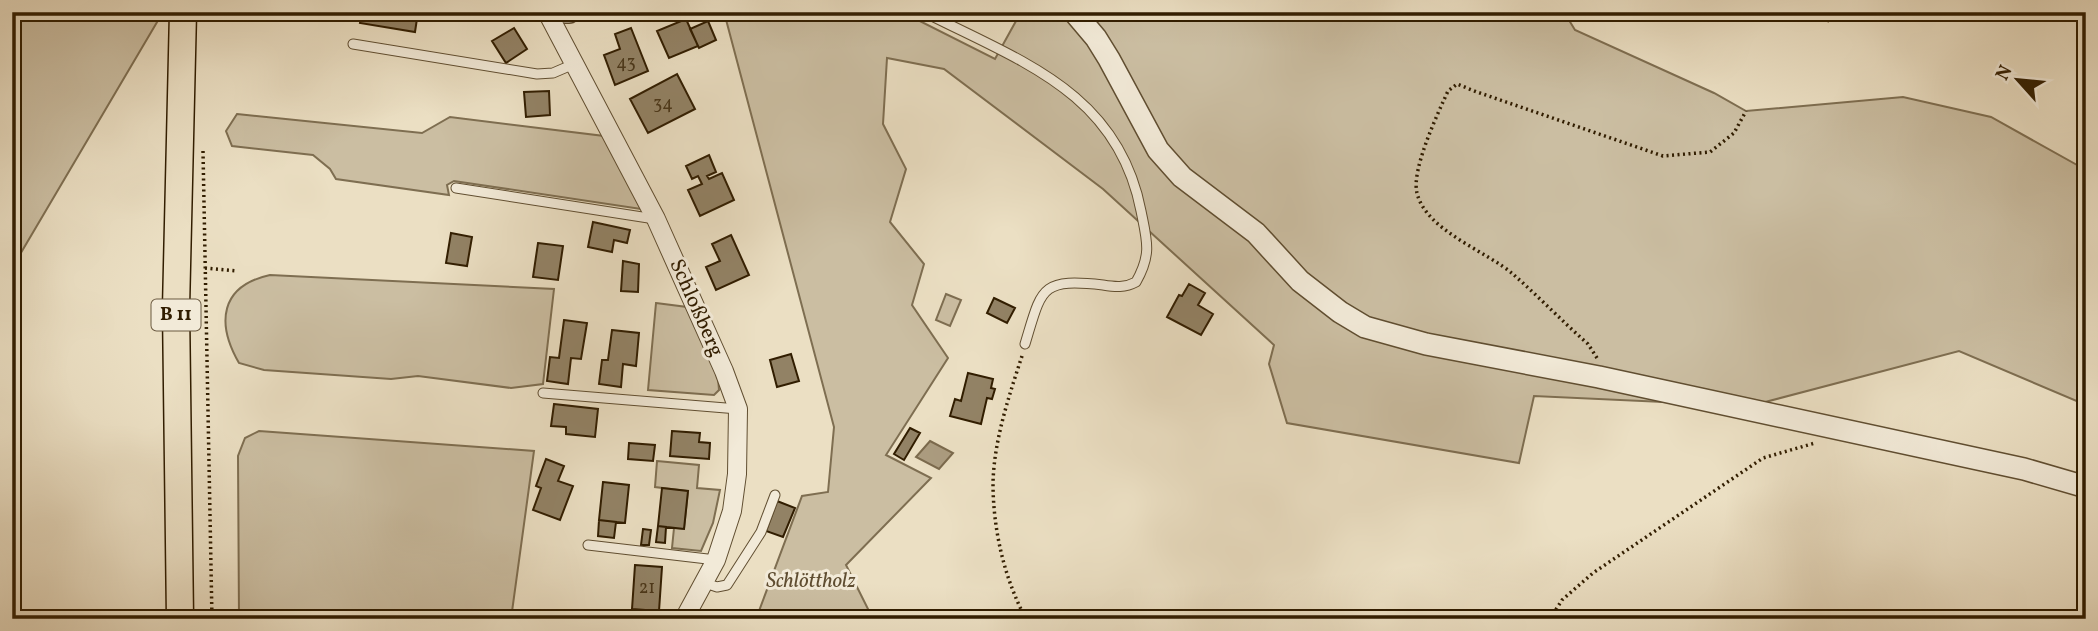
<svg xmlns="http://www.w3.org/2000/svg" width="2098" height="631" font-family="Vollkorn,serif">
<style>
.green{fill:#cbbea2;stroke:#7e6e51;stroke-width:2}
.water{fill:#ac9d81;stroke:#7b6a4d;stroke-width:2}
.building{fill:#928265;stroke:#311d00;stroke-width:2}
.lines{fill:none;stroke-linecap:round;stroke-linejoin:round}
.service-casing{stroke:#604e31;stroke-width:11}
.minor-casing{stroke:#604e31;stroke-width:20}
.tertiary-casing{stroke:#604e31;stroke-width:24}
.primary-casing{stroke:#311d00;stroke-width:29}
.path{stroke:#311d00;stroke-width:3.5;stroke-dasharray:2 3.5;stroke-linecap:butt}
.service{stroke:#f2ead8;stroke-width:9}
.minor{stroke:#f2ead8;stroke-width:18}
.tertiary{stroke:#f2ead8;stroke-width:21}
.primary{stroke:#ebdfc3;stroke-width:26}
.labels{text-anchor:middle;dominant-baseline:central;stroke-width:6;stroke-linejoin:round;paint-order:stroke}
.number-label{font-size:18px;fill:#493619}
.shield{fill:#f2ead8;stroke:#6b5a41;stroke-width:2}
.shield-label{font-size:19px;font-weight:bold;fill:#311d00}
.street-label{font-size:21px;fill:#311d00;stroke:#f2ead8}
.park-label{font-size:21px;font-style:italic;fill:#5f4d31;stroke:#f2ead8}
</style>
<rect width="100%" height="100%" fill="#ebdfc3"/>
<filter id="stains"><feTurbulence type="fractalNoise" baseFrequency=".00286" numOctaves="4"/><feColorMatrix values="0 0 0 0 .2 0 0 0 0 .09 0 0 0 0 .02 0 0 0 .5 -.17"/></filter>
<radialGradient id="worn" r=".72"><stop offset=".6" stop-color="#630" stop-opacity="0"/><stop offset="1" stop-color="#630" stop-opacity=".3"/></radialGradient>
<!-- green -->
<path class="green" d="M12 12H163L12 268Z
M724 12H902L995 59 1021 12H1564L1575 30 1714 93 1746 111 1903 97 1991 117 2086 170V405L1959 351 1750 406 1534 396 1519 463 1287 423 1269 364 1274 345 1103 189 944 69 887 58 883 124 906 169 890 222 924 264 912 305 948 358 886 455 931 478 846 565 873 619H756L802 496 828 492 834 427Z
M237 114 422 133 450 117 604 136 641 209 454 181 447 185 449 195 336 179 330 169 313 155 232 146 226 131Z
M270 275 554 289 543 384 511 388 418 376 391 379 264 370 239 363C216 323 220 286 270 275Z
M946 294 961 300 950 326 936 320Z
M656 303 687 307 718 378 719 390 714 395 648 390Z
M259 431 534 451 511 619H239L238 456 245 438Z
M657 461 699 465 697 488 720 490 713 523 701 551 672 548 674 528 684 529 688 491 655 487Z"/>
<!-- water -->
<path class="water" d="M930 441 953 453 939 469 916 457Z"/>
<!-- building -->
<path class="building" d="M362 12H418L415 32 360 23Z
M941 12H959L957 19Z
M686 19 698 46 669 58 657 31Z
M708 21 716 40 699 48 690 29Z
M514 28 527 49 506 63 492 41Z
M631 28 648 71 615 85 604 55 620 49 615 34Z
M677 74 695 109 648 133 630 99Z
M549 91 550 115 526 117 524 92Z
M709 155 716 172 707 176 709 179 722 173 734 200 700 216 688 190 702 184 698 176 692 179 686 166Z
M593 222 630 230 627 243 614 240 612 252 588 247Z
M451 233 472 237 467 266 446 263Z
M731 235 749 275 716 290 706 267 720 261 712 244Z
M538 243 563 246 558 280 533 277Z
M623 261 639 264 638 292 621 291Z
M1189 284 1205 293 1198 305 1213 314 1201 335 1167 317 1179 295 1182 296Z
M994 298 1015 308 1007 323 987 313Z
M564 320 587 323 581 359 571 358 568 384 547 381 550 357 559 358Z
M612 330 639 333 636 366 623 364 621 387 599 384 602 360H608Z
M791 354 799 381 777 387 770 360Z
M968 373 993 379 991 388 995 389 992 399 987 398 981 424 950 416 955 399 961 401Z
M554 404 598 409 595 437 566 434V427L551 426Z
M910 428 920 433 904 460 894 454Z
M672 431 700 433 699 442 710 443 709 459 670 456Z
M629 443 655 445 653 461 628 459Z
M546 459 564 466 558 481 573 486 560 520 533 510 541 488 536 486Z
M603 482 629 485 625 523 599 520Z
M662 488 688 491 684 529 658 526Z
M777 501 795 508 783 537 766 531Z
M599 520 616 522 614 538 598 536Z
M658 526 666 527 665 543 656 542Z
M643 529 651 530 649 545H641Z
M635 565 662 567 659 611 632 609Z"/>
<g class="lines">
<defs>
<path id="service" d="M924 12C1020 61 1118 92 1141 211 1147 241 1152 254 1136 282 1125 288 1115 287 1103 285 1040 278 1042 288 1025 344
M353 44 537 74 553 73 574 64
M456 188 655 219
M543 393 738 409
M588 545 716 560
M705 583 717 587 727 585 761 532 775 495"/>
<path id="minor" d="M547 12 656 219 724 371 738 409 737 474 732 511 716 560 684 619"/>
<path id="tertiary" d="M565 12H569
M1074 12 1096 38 1109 59 1158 150 1182 177 1256 233 1300 281 1340 312 1365 327 1426 344 1599 377 2024 469 2086 487"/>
<path id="primary" d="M180 619 176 308 183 12"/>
</defs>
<!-- service casing -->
<use href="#service" class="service-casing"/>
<!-- minor casing -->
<use href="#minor" class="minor-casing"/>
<!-- tertiary casing -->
<use href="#tertiary" class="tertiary-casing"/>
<!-- primary casing -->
<use href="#primary" class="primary-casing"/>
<!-- path -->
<path class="path" d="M1827 22 1830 12
M203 151 212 619
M205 268 237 271
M1022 356C1009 396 994 440 993 483 993 529 1004 578 1026 619
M1597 358 1588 344C1563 322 1539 297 1514 275 1487 251 1426 231 1417 193 1411 170 1438 113 1448 91L1457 84 1477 92 1663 156 1710 152 1734 133 1746 111
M1550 619 1562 600 1593 573 1763 458 1815 443"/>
<!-- service -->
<use href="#service" class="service"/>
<!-- minor -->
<use href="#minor" class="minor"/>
<!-- tertiary -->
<use href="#tertiary" class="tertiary"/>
<!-- primary -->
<use href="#primary" class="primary"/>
</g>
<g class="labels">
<!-- number labels -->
<g class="number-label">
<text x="626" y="63">43</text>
<text x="663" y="104">34</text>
<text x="647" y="588">21</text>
</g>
<!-- shield labels -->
<rect class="shield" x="151.5" y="299.5" width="49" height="31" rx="5"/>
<g class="shield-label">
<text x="176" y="315">B 11</text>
</g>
<!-- street labels -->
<g class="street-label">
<text transform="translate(696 308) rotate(66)">Schloßberg</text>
</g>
<!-- park labels -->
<g class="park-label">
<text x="811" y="581">Schlöttholz</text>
</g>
</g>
<!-- margin -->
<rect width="2098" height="631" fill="none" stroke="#ebdfc3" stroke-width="42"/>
<rect x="14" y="14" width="2070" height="603" fill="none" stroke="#311d00" stroke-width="3.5"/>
<rect x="21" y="21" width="2056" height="589" fill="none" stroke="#311d00" stroke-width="2"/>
<!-- north arrow -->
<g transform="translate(2018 80) rotate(297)" stroke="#f2ead8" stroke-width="5" paint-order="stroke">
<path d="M0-5L12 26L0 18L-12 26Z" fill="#311d00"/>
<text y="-10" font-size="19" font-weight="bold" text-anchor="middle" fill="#311d00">N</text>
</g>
<rect width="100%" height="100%" filter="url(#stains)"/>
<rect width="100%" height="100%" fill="url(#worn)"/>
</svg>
